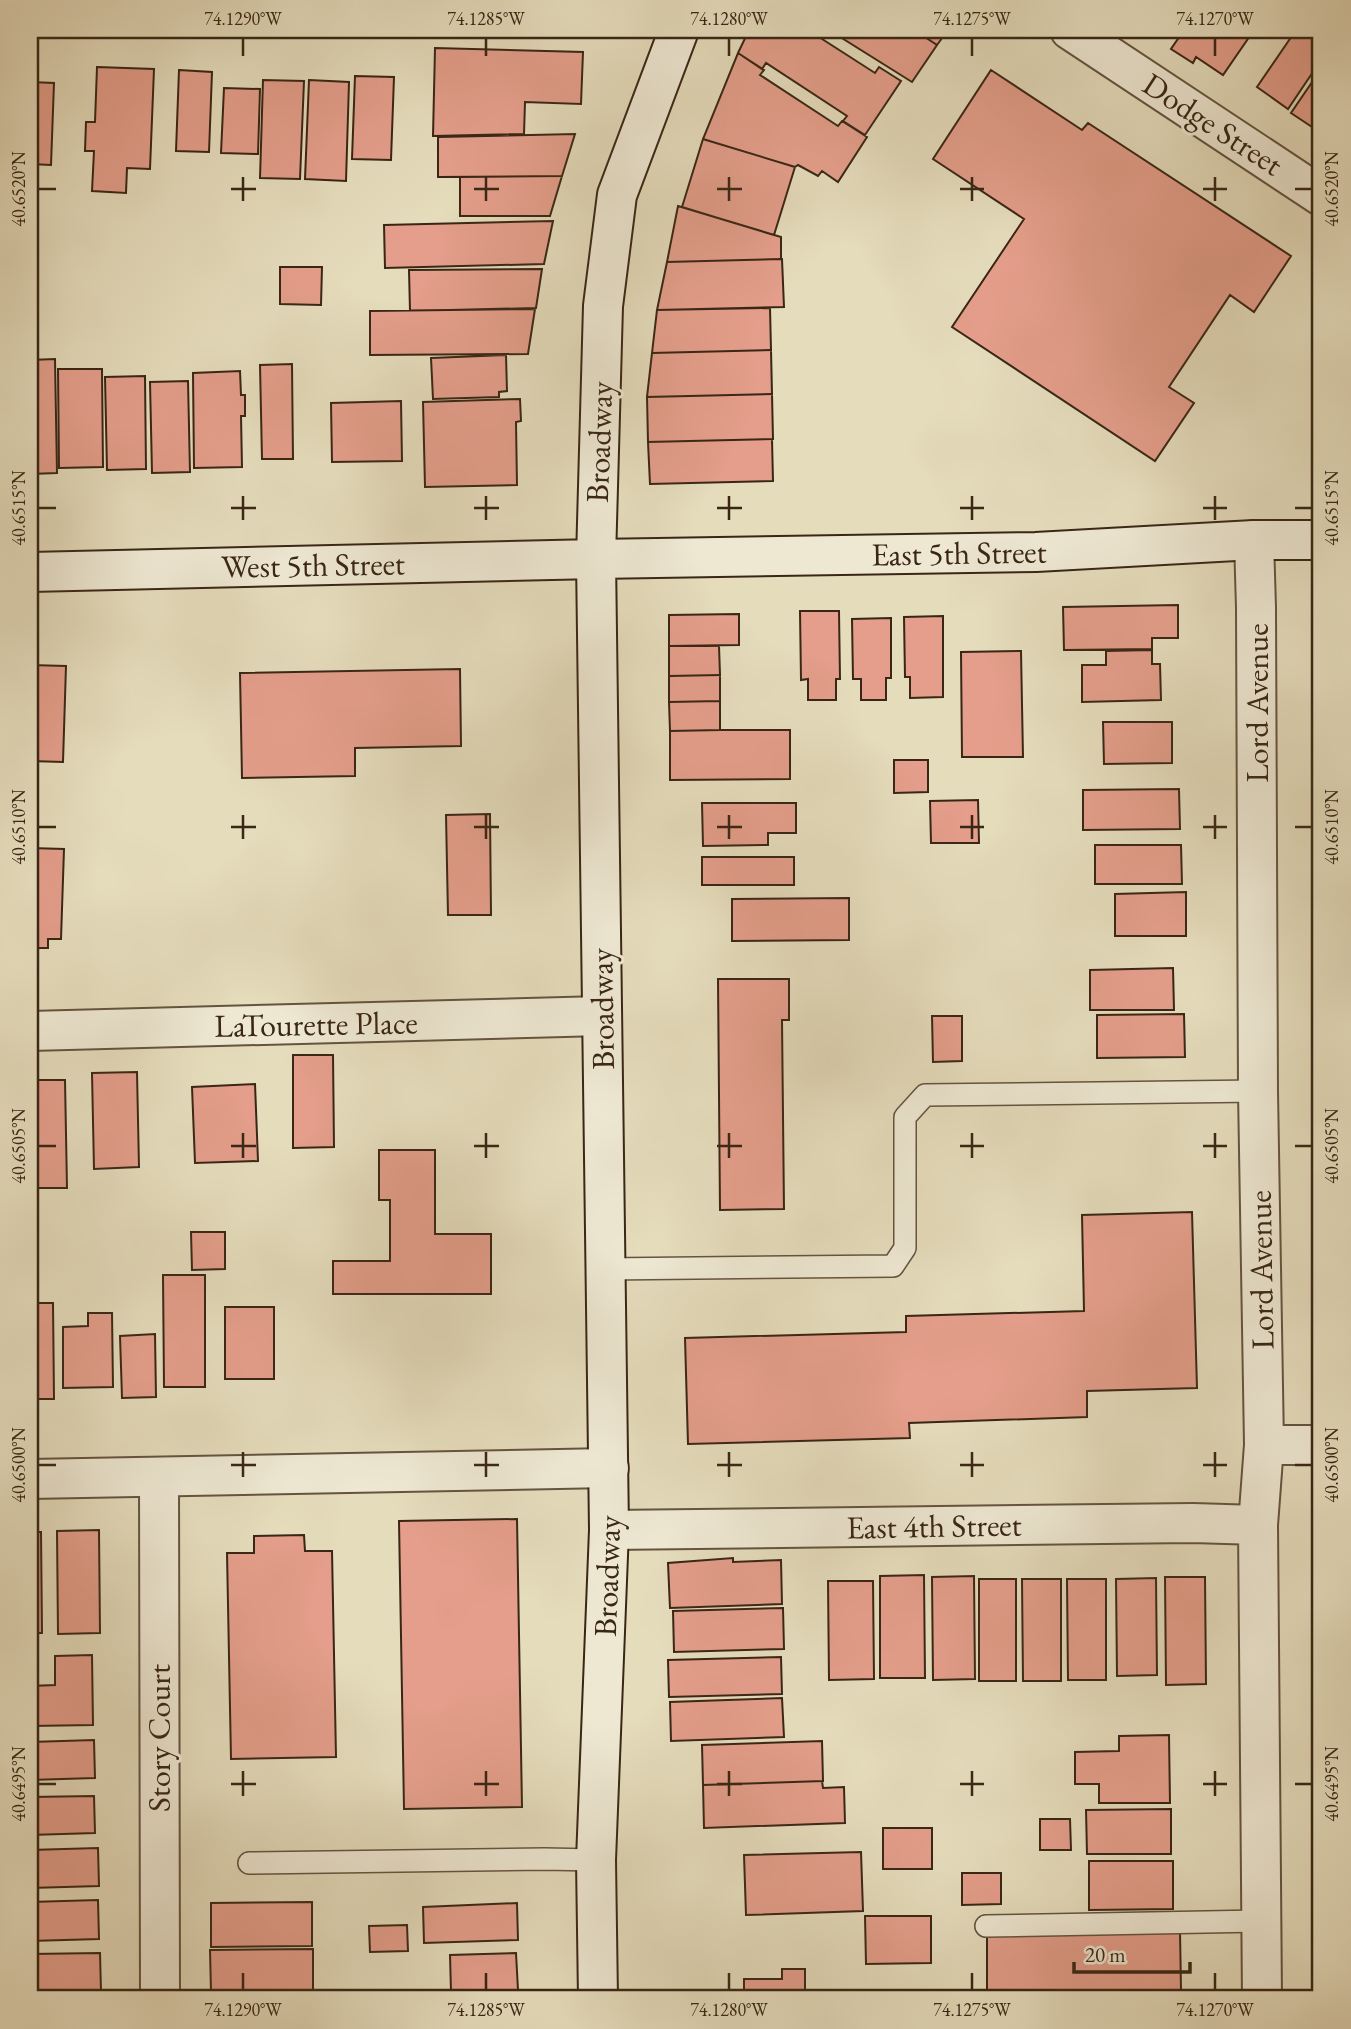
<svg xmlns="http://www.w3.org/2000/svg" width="1351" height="2029" font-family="'EB Garamond',serif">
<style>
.building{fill:#e49e8b;stroke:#392615;stroke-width:2}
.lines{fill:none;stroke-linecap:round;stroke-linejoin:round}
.lane-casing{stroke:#64543f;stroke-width:24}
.street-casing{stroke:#64543f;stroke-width:42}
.secondary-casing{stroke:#392615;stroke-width:42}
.lane{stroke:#eee8d3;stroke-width:21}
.street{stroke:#eee8d3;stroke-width:38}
.secondary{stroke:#eee8d3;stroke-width:38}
.ticks{fill:none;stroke:#392615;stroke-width:2.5}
.labels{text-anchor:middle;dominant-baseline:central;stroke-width:6;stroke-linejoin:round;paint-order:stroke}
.street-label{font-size:32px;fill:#392615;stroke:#eee8d3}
.neatline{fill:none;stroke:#392615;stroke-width:2.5}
.ticks-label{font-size:18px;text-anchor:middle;fill:#392615}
</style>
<rect width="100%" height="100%" fill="#e5dcbc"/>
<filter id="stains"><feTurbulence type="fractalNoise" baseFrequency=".00286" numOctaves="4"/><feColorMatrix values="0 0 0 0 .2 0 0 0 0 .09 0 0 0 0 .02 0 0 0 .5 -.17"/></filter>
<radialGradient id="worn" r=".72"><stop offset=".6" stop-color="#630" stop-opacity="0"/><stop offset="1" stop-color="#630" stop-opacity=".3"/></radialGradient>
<!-- building -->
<path class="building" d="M749 30H808L875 73 879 67 901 81 865 135 843 121 847 116 766 63 762 69 738 53Z
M829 30H914L937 45 912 82Z
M914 30H948L937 45Z
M1184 30H1254L1223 75 1196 57 1193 63 1171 49Z
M1296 30 1321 31V60L1288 109 1257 87Z
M435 48 583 52 581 104 525 102 524 134 433 136Z
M738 53 764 70 760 75 838 126 842 121 867 137 838 182 822 171 818 176 798 165 795 167 703 139Z
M97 67 154 69 150 169 127 168 126 193 92 191 94 151H85L86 122H95Z
M1321 69V133L1291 113Z
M179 70 212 72 209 152 176 151Z
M991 70 1082 130 1088 123 1291 256 1254 312 1230 295 1169 387 1194 403 1155 461 952 327 1024 219 933 159Z
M355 76 394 77 391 160 352 159Z
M263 80 304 81 300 179 260 178Z
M309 80 349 82 346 181 305 179Z
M30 82 54 83 51 165 30 164Z
M224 88 260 89 258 154 221 153Z
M575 134 562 176 438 177V137Z
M703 139 795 167 774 235 682 207Z
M562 176 550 216H460V177Z
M678 206 781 237V259L667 262Z
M553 221 544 264 385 268 384 225Z
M782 259 784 307 657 310 667 262Z
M280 267H322L321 305 280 304Z
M542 269 536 308 410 311 409 270Z
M770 308 771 350 652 353 657 310Z
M535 309 528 354 370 355V311Z
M771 350 772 394 647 397 652 353Z
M506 355 507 391 499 392V397L433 399 431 358Z
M55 359 57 473 30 474V360Z
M292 364 293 459H262L260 365Z
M58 369H102L103 467 59 468Z
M240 371 241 395H245V416H241L242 467 194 468 193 373Z
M145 376 146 469 107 470 105 377Z
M188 381 190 472 152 473 150 382Z
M772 394 773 439 648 442 647 397Z
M520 399 521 421 516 422 517 485 425 487 423 402Z
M401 401 402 461 332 462 331 403Z
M772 439 773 481 650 484 648 442Z
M1178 605V638H1152V649L1064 650 1063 607Z
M1321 610V675H1313L1312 611Z
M800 611H839L840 679H836V700H808V679L801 680Z
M739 614V645L669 646V615Z
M943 616V697L910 698V677H905L904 617Z
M891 618V678H886V700H861V679H853L852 619Z
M669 646H719L720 675 669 676Z
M1152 650V664H1160L1161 700 1082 702V665H1106V651Z
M1021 651 1023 757H962L961 652Z
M30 665 66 666 63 762 30 761Z
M460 669 461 746 355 748V776L242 778 240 673Z
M720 675V701L669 702V676Z
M720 701V730L670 731 669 702Z
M1103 722H1172V763L1104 764Z
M1317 729H1321V774H1317Z
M720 730H790V779L670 780V731Z
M894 760H928V792L894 793Z
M1179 789 1180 829 1083 830V790Z
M978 800 979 843H931L930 801Z
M702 803H796V833H768V845L703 846Z
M490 814 491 915H448L446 815Z
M1095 845H1181L1182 884H1095Z
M30 848 64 849 61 939H48V948H30Z
M702 857H794V885H702Z
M1186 892V936H1115V894Z
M849 898V940L732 941V899Z
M1173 968 1174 1010H1090V970Z
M718 979H789V1020H782L784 1209 720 1210Z
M1184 1014 1185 1057 1097 1058V1015Z
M932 1016H962V1061L933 1062Z
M293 1055H333L334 1147 293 1148Z
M137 1072 139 1167 94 1169 92 1073Z
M30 1080H65L67 1188H30Z
M255 1084 258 1161 195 1163 192 1087Z
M379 1150H435V1234H491V1294H333V1261H390V1200H379Z
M1192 1212 1197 1388 1087 1391V1417L909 1423 910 1438 688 1444 685 1338 906 1332V1316L1084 1311 1082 1215Z
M191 1232H225V1269L192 1270Z
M163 1275H205V1387H164Z
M30 1303H53L54 1399H30Z
M225 1307H274V1379H225Z
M88 1313H112L113 1387 63 1388V1327L88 1326Z
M155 1334 156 1397 122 1398 120 1336Z
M517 1519 522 1807 404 1809 399 1521Z
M99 1530 100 1633 58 1634 57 1531Z
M30 1532H41L42 1633H30Z
M304 1535 305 1551H332L336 1757 231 1759 227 1553H254V1536Z
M733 1558V1562L781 1560 782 1604 670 1608 668 1563Z
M924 1575 925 1678H880V1576Z
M974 1576 975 1679 933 1680 932 1577Z
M1165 1577H1205L1206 1684 1166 1685Z
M1156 1578 1157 1675 1117 1676 1116 1579Z
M979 1579H1016V1681H979Z
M1022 1579H1061V1681H1023Z
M1067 1579H1106V1680H1068Z
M828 1581H873L874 1679 829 1680Z
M783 1608 784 1649 674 1652 673 1611Z
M92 1655 93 1725 30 1726V1686L55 1685V1656Z
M781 1657 782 1694 669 1697 668 1660Z
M782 1698 784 1737 671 1741 670 1702Z
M1169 1735 1170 1803H1099V1784H1075V1752L1119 1751V1736Z
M94 1740 95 1778 30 1780V1742Z
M822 1741 823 1781 703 1785 702 1745Z
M822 1781 823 1788 844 1787 845 1823 704 1828 703 1785Z
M94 1796 95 1833 30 1835V1797Z
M1171 1809V1854H1087L1086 1810Z
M1040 1819H1070L1071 1850H1040Z
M883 1828H932V1869H883Z
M98 1848 99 1886 30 1888V1850Z
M861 1852 863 1911 746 1915 744 1855Z
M1089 1861H1173V1909L1089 1910Z
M962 1873H1001V1904L962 1905Z
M98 1900 99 1939 30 1941V1902Z
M312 1902V1946L211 1947V1903Z
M517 1903 518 1940 424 1943 423 1907Z
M865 1916H931V1963L866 1964Z
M407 1925 408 1951 370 1952 369 1926Z
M1180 1931 1181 1990 987 1992V1933Z
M313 1949V1991L211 1992 210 1950Z
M100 1953 101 1991 30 1993V1954Z
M516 1953 518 1990 451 1992 450 1955Z
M782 1969H805V1993H836V1999H744V1979H782Z
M313 1993V1999H213V1995Z"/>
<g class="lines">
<defs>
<path id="lane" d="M605 1269 893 1266 905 1248V1117L925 1095 1258 1091
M249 1863 544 1859 596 1860
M986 1926 1260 1921"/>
<path id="street" d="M1070 30 1321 196
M1254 540 1256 608 1258 1091 1264 1445 1258 1525 1262 1999
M30 1031 602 1016
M1264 1445H1321
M159 1477 160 1999
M30 1479 609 1468
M609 1530 1193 1523 1258 1525"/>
<path id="secondary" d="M30 572 596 559 1036 552 1254 540H1321
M598 1999 596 1860 609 1530 596 559 603 306 617 195 679 30"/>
</defs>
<!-- lane casing -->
<use href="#lane" class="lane-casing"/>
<!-- street casing -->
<use href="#street" class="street-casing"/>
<!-- secondary casing -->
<use href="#secondary" class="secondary-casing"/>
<!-- lane -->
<use href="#lane" class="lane"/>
<!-- street -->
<use href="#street" class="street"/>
<!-- secondary -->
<use href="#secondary" class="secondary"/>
</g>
<!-- ticks -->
<path class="ticks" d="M243 38V56M486 38V56M729 38V56M972 38V56M1215 38V56M243 177V201M486 177V201M729 177V201M972 177V201M1215 177V201M38 189H56M231 189H256M474 189H499M717 189H742M960 189H984M1203 189H1227M1295 189H1312M243 496V520M486 496V520M729 496V520M972 496V520M1215 496V520M38 508H56M231 508H256M474 508H499M717 508H742M960 508H984M1203 508H1227M1295 508H1312M243 815V839M486 815V839M729 815V839M972 815V839M1215 815V839M38 827H56M231 827H256M474 827H499M717 827H742M960 827H984M1203 827H1227M1295 827H1312M243 1133V1158M486 1133V1158M729 1133V1158M972 1133V1158M1215 1133V1158M38 1146H56M231 1146H256M474 1146H499M717 1146H742M960 1146H984M1203 1146H1227M1295 1146H1312M243 1452V1477M486 1452V1477M729 1452V1477M972 1452V1477M1215 1452V1477M38 1465H56M231 1465H256M474 1465H499M717 1465H742M960 1465H984M1203 1465H1227M1295 1465H1312M243 1771V1796M486 1771V1796M729 1771V1796M972 1771V1796M1215 1771V1796M38 1784H56M231 1784H256M474 1784H499M717 1784H742M960 1784H984M1203 1784H1227M1295 1784H1312M243 1973V1990M486 1973V1990M729 1973V1990M972 1973V1990M1215 1973V1990"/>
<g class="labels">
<!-- street labels -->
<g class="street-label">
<text transform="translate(1213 124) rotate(33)">Dodge Street</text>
<text transform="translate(599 442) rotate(-88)">Broadway</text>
<text transform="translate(959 553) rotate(-1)">East 5th Street</text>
<text transform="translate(313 565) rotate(-1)">West 5th Street</text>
<text transform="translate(1257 703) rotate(-90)">Lord Avenue</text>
<text transform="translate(602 1009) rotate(-91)">Broadway</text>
<text transform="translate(316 1024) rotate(-1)">LaTourette Place</text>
<text transform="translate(1261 1270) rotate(-91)">Lord Avenue</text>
<text transform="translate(934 1526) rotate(-1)">East 4th Street</text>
<text transform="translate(607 1576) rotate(-88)">Broadway</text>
<text transform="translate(159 1738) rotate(-90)">Story Court</text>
</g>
</g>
<!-- margin -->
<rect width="1351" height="2029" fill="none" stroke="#e5dcbc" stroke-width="77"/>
<!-- scale -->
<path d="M1074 1962v10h116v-10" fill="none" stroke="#392615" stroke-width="3.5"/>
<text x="1085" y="1962" font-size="21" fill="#392615" stroke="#eee8d3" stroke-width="5" paint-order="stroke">20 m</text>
<rect x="38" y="38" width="1274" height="1952" class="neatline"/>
<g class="ticks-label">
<text x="243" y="25">74.1290°W</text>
<text x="486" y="25">74.1285°W</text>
<text x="729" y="25">74.1280°W</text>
<text x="972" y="25">74.1275°W</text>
<text x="1215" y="25">74.1270°W</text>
<text transform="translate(19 189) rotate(-90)" y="6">40.6520°N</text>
<text transform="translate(1332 189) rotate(-90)" y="6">40.6520°N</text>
<text transform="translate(19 508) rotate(-90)" y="6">40.6515°N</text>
<text transform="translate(1332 508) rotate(-90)" y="6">40.6515°N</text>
<text transform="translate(19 827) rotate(-90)" y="6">40.6510°N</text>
<text transform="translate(1332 827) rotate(-90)" y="6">40.6510°N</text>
<text transform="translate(19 1146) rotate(-90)" y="6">40.6505°N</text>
<text transform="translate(1332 1146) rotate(-90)" y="6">40.6505°N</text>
<text transform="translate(19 1465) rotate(-90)" y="6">40.6500°N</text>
<text transform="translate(1332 1465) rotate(-90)" y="6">40.6500°N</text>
<text transform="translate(19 1784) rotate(-90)" y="6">40.6495°N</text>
<text transform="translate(1332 1784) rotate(-90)" y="6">40.6495°N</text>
<text x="243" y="2016">74.1290°W</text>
<text x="486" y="2016">74.1285°W</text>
<text x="729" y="2016">74.1280°W</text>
<text x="972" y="2016">74.1275°W</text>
<text x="1215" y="2016">74.1270°W</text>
</g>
<rect width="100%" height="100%" filter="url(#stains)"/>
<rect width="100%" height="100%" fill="url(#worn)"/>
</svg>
